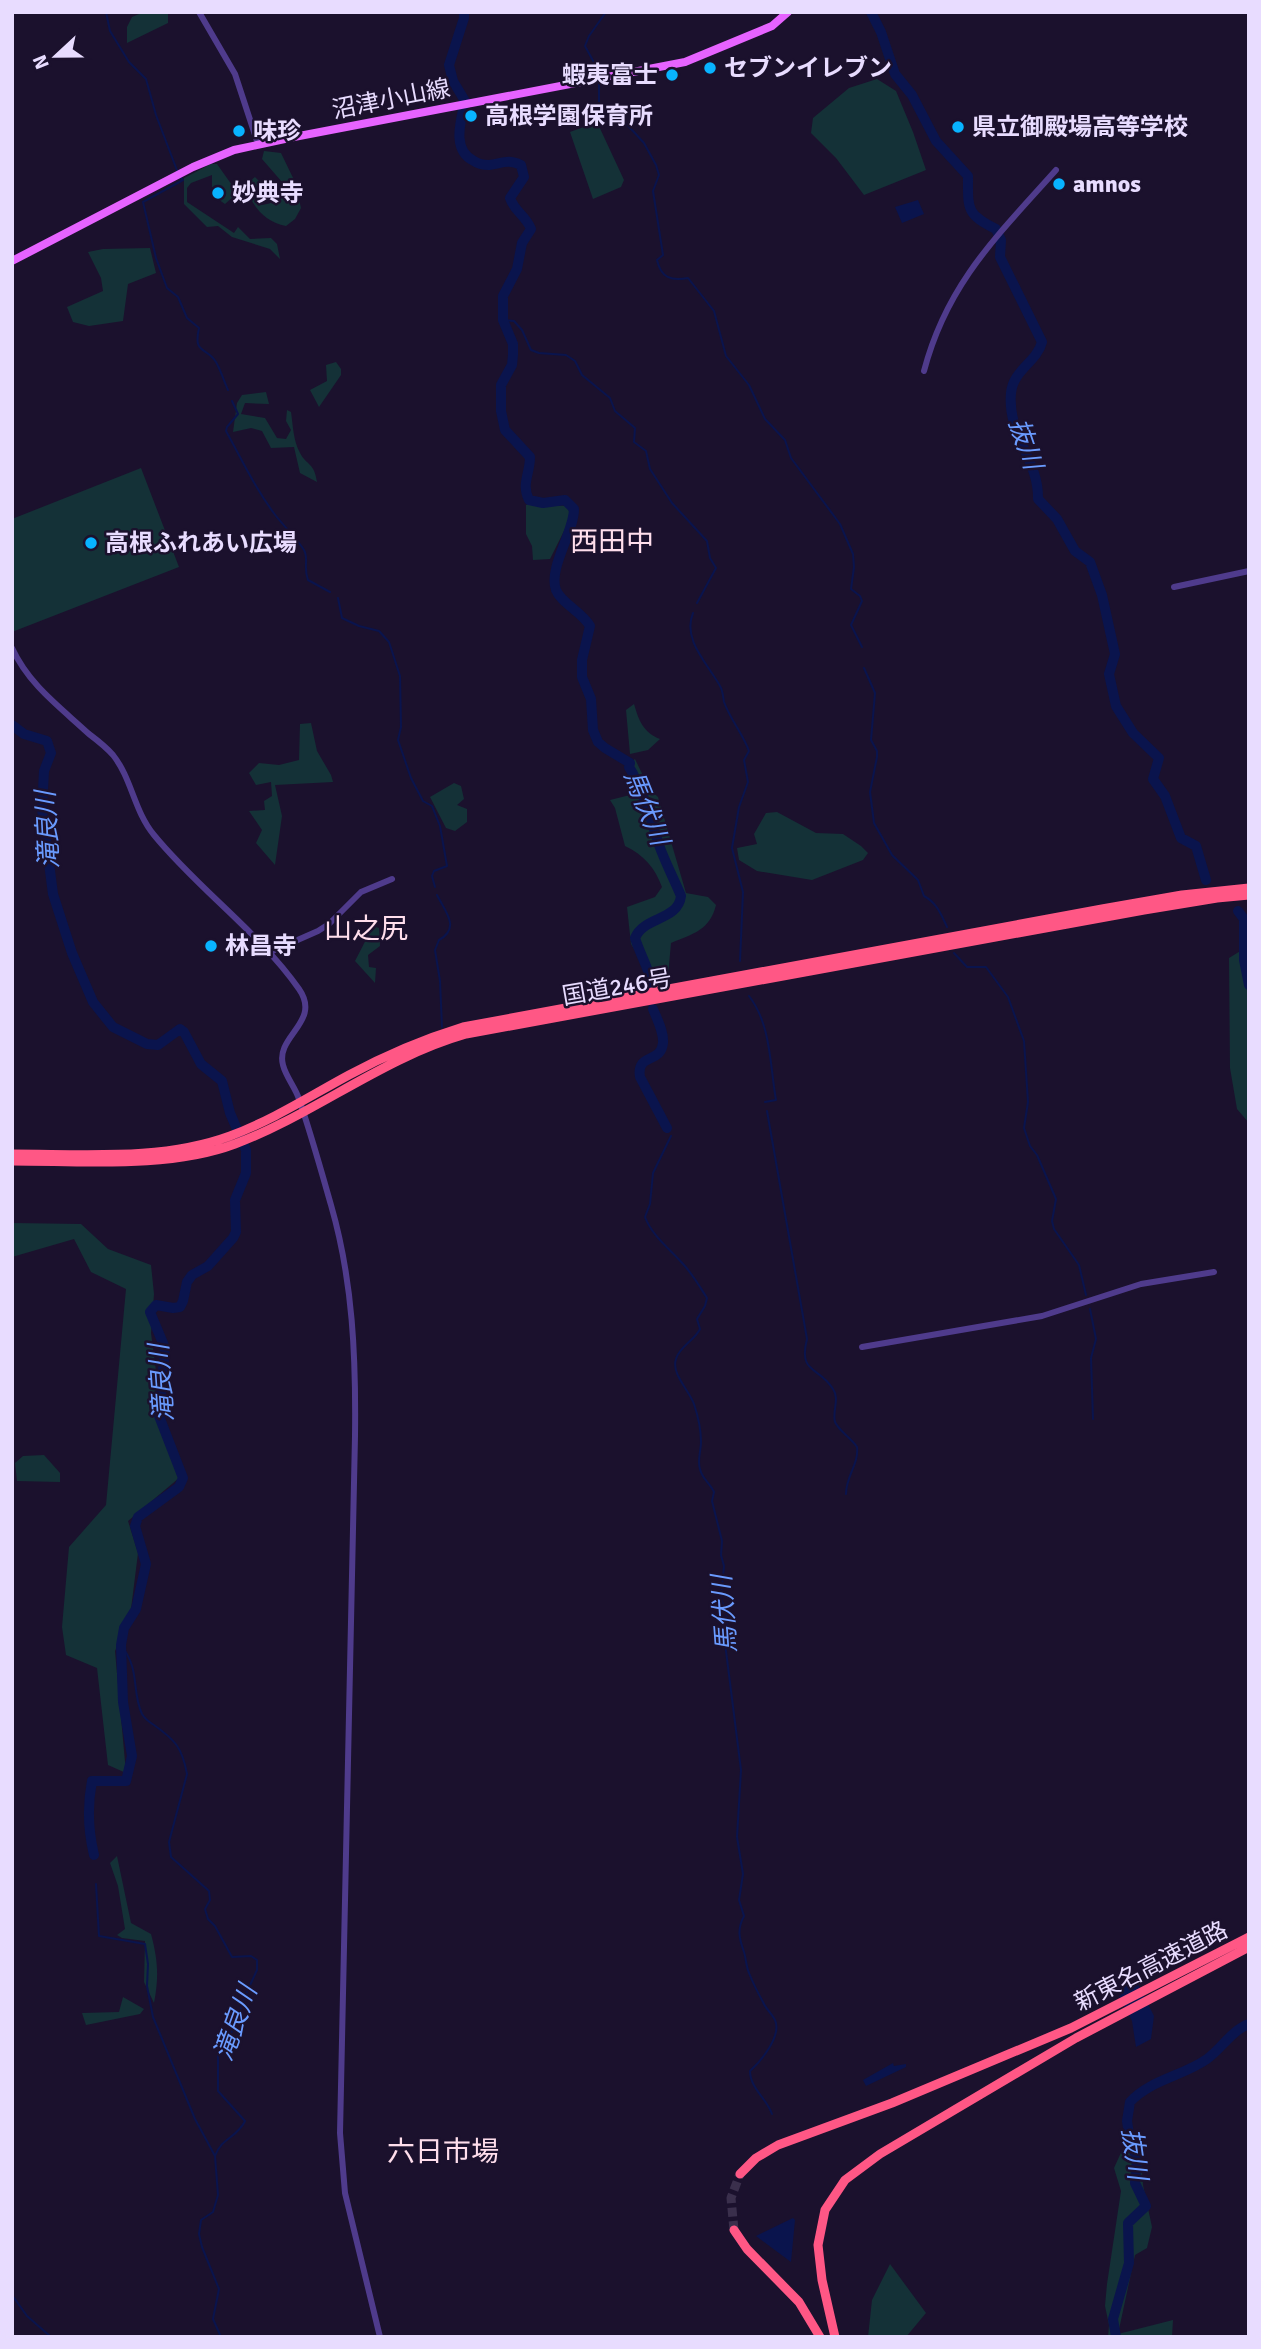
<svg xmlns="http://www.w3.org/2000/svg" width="1261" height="2349" font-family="Signika,'Noto Sans JP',sans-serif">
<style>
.green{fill:#143137}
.water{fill:#0a144d}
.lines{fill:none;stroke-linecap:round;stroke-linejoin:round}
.stream{stroke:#0a144d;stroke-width:2}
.river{stroke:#0a144d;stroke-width:10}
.highway-tunnel{stroke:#3a2f4c;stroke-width:9;stroke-dasharray:9 4.5;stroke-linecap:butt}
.minor{stroke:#4f3b8c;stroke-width:6}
.major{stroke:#e663ff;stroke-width:8}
.highway{stroke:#ff5785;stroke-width:9}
.poi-dot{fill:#08b3ff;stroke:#1b112d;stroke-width:2.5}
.labels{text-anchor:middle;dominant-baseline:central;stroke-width:5;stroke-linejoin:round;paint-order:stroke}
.poi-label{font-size:24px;font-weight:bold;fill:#e8dcff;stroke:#1b112d;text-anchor:start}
.street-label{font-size:24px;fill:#e8dcff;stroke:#1b112d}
.water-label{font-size:26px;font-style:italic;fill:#6a9bff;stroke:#1b112d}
.quarter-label{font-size:28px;fill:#ffdeec;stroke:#1b112d}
</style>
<rect width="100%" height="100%" fill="#1b112d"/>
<!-- green -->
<path class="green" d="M144 12H168V23L127 43V27L132 17Z
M877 79 896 91 913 132 926 170 864 195 836 158 811 133 813 118 849 88Z
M597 122 624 180 621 187 593 199 570 132Z
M264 151 281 153 295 182 301 208 295 219 286 226C264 222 252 206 245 185L255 177 265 187 262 188 256 199 262 205C277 203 280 197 282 182L262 159Z
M211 164H217L234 188V196L225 204 212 195V175L191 183 187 188V202L234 233 238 227 250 239 271 238 277 244 280 259 270 249 232 237 218 226 207 227 184 204V178Z
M150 248 156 273 128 284 123 321 89 326 73 322 67 307 103 291 101 278 88 252 103 249Z
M336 362 341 369V375L319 407 310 390 327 381 326 365Z
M266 392 269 404 245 403 241 414 265 418 277 438 286 439 291 430 286 421 287 410 291 412C293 425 293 440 300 453 307 466 314 462 317 482L300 473 294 447 271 448 262 431 251 428 233 432 237 403 242 395Z
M141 468 179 567 12 632V519Z
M529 504 567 506 571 517 550 559 533 560 532 546 526 534V505Z
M634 704C639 721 643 732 660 739L648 750 630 754 626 710Z
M311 723 317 751 331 775 333 782 275 785 282 816 275 865 256 843 262 830 249 811 265 810 264 801 272 796 271 782 256 785 249 773 259 763 279 765 299 760 300 724Z
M635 759 650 790 658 797 686 893 708 897 716 905C710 930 693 934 671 943L668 976 654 982 631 944 627 907 655 897 662 887C655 868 644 855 625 846L615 808 610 800 630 795V763Z
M454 783 461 786 464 799 457 805 467 809V822L455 831 446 828 430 797Z
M777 812 816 833 843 834 861 846 868 853 863 860 812 880 757 871 739 860 737 848 757 844 754 834 766 813Z
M373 926 379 928 380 946 368 955 369 967 376 968 375 983 355 961Z
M1242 950 1249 995V1123L1237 1109 1230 1068 1229 958Z
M12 1223 81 1224 108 1249 151 1265 154 1294 151 1333 156 1371 155 1415 179 1478 128 1521 138 1553 130 1617 115 1651 126 1773 108 1765 97 1668 66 1655 62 1627 69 1547 106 1505 126 1289 91 1272 74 1239 12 1257Z
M44 1455 60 1473V1482L17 1481 15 1463 23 1456Z
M117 1856 131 1923 151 1934C158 1960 159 1977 154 2003L144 1982 145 1941 122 1938 117 1935 125 1929 118 1886 110 1863Z
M123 1997 144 2009 140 2014 86 2025 82 2013 119 2012Z
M1124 2146 1141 2157 1143 2185 1152 2227 1147 2248 1135 2255 1118 2334 1173 2320 1172 2337H1108L1109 2325 1105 2306 1107 2284 1121 2191 1114 2168Z
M890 2264 926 2313 906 2337H868L872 2300Z"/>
<!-- water -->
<path class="water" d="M918 200 924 214 902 223 895 207Z
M1137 1982 1154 2016 1151 2039 1136 2047 1132 2021 1119 1996 1121 1995 1118 1989Z
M893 2063 894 2066 906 2064V2067L866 2086 863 2080Z
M793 2218 795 2220 791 2262 756 2236Z"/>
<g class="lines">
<!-- stream -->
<path class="stream" d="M106 12 110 31 129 62 146 79 156 115 178 173
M598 74 597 68 585 46 589 36 606 12
M599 83V107L603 113 621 118 644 143 656 165 659 175 653 191 663 255 657 260C661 278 671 281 688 278L714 311 726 356 749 385 765 419 785 440 791 458 840 524 853 554 854 567 851 589 860 596 862 601 851 625 862 647
M181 178 183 180 143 202 156 258 167 288 178 297 187 318 199 328C193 355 206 346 216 362 221 371 224 381 228 390
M503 320 514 321 522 330 531 350 539 353 566 355 575 361 582 375 610 398 615 411 635 428 634 442 646 451 650 469 672 503 707 541 710 558 716 568 697 603
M232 401 238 414 227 427 226 431C242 460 256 490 276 516 284 526 298 540 304 550 309 559 303 567 308 580L330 592
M338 598 342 618 359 626 379 631 389 642 400 676 401 727 398 740 411 778 423 801 432 806 440 826 447 866 434 871 432 876 435 887
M693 613C682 640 708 664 720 686 723 691 723 697 724 702 730 719 743 734 749 751L744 760 748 782 739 807 732 848 743 892 740 961
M864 668 875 693 871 740 877 751V757L870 792 874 823 892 855 918 880 924 896C937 903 941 914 947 927
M437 895C445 911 461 928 439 940L435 950 440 981 442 1027
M954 953 967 967H986L1008 997 1024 1041 1028 1102 1024 1128 1030 1146 1037 1155 1056 1199 1052 1221 1054 1229 1079 1265 1086 1295
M749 996C771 1024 770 1066 776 1100L765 1102
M767 1111 807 1339C798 1374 819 1366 833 1389 840 1399 832 1411 835 1422 839 1431 851 1438 857 1447 859 1464 846 1476 846 1494
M671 1136 653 1173 650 1204 645 1217C652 1236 671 1250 684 1265 693 1275 700 1287 707 1298L705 1306 697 1319 700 1329C695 1340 679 1347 676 1359 671 1374 689 1390 694 1404 698 1416 701 1429 701 1442 701 1451 697 1460 700 1469 702 1479 710 1483 714 1492L712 1501 722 1541 721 1555 724 1566 721 1598 728 1620 724 1635 741 1770 737 1837 743 1874 739 1900 744 1916C737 1929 739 1938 744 1952 746 1958 746 1966 749 1973 753 1983 758 1993 763 2002 766 2009 772 2014 775 2020 782 2036 761 2061 750 2071 750 2088 767 2099 772 2114
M1090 1309 1096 1339 1091 1358 1093 1419
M121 1645C141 1671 131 1690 142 1714 145 1719 149 1722 154 1725 175 1740 182 1747 187 1774L169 1842 171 1857 209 1891 210 1900 205 1909 208 1919 215 1926 232 1957 251 1956 257 1960V1970L241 2005V2016L218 2055V2091L245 2121C238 2137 221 2138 215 2156
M96 1884 99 1936 145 1944 148 1964 147 1986 153 2017 195 2119 215 2156 218 2195 213 2212 201 2220 199 2234 202 2247 219 2289 213 2319 221 2337
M12 2295 27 2316 51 2337"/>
<!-- river -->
<path class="river" d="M464 12V18L449 65 453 81 465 101C461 120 451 150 474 161 478 164 484 165 489 165 503 163 508 159 521 165L524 177 510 198C514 211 526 216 531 229L522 243 517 269 503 296V320L513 344V355L512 365 501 385V411L505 430 530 457C530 474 521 484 529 500L543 503 565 500 574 509C574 532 548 568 556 590 561 603 582 612 590 626L582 660V677L591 699 593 730 598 742 605 748 630 763 629 767C644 791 650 818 659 845 665 862 674 879 681 896 678 921 644 916 635 938 640 954 648 967 652 983
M871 12 881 32 895 74 912 95 936 141 968 176C968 209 966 214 996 229L1001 240 1000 257 1042 342C1037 362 1013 370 1011 393 1007 435 1039 460 1038 499L1057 519 1075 551 1090 562 1102 595 1115 654 1109 674 1116 706 1133 733 1159 758 1153 779 1165 796 1181 838 1196 846 1206 880
M12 725 24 734 47 741 51 753 44 771 42 809 53 894 72 953 93 1002 113 1027 147 1044 158 1045 180 1029 184 1032 201 1064 222 1081 230 1113 246 1150V1173L235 1200 236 1232 233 1238 208 1266 192 1275 187 1282 183 1301 180 1307 173 1308 156 1305 150 1312 165 1348 159 1416 183 1478 179 1487 138 1517 135 1526 146 1564 136 1609 124 1628 121 1645 123 1702 132 1756 126 1781H92C87 1807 88 1830 94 1855
M1238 911 1244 919V960L1249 985
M653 1009C657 1019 664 1032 663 1043 661 1064 636 1053 640 1077L667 1128
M1116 2337 1113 2319 1129 2263 1128 2223 1146 2206 1135 2183 1137 2159 1130 2141 1127 2121 1130 2102C1150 2080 1183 2076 1207 2059 1221 2049 1232 2030 1249 2024"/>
<!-- highway-tunnel -->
<path class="highway-tunnel" d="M734 2230 731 2198 740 2174"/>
<!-- minor -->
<path class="minor" d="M199 12 235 74 258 144
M924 371C947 283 998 235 1056 170
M1174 587 1249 571
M12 648C29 685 60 707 89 734 97 740 106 747 113 755 132 779 134 811 154 835 197 888 260 933 299 989 322 1022 275 1036 283 1065 286 1077 295 1087 299 1099 311 1134 321 1170 331 1205 353 1281 356 1358 355 1436L340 2133 345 2193 380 2337
M268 953 318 931 329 924 361 892 392 879
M862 1347 1042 1316 1141 1284 1214 1272"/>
<!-- major -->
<path class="major" d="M12 261 193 167 234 150 294 137 685 62 772 26 788 12"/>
<!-- highway -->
<path class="highway" d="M12 1154C84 1154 162 1161 230 1136 273 1120 310 1096 349 1075 386 1055 424 1039 463 1027L1102 909 1182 895 1249 888
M12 1161C83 1161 168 1169 235 1144 315 1114 382 1058 466 1034L1144 910 1217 898 1249 895
M740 2174 756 2158 778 2145 892 2103 1071 2028 1249 1937
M734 2230 747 2249 799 2302 820 2337
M835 2337 822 2280 818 2245 825 2210 845 2180 880 2154 1076 2038 1249 1947"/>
</g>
<!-- markers -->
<g class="poi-dot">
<circle cx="710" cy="68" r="7"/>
<circle cx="672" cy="75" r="7"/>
<circle cx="471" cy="116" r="7"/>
<circle cx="958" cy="127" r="7"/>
<circle cx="239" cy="131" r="7"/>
<circle cx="1059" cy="184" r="7"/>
<circle cx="218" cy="193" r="7"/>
<circle cx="91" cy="543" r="7"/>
<circle cx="211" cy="946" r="7"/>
</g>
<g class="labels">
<!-- poi labels -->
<g class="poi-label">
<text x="724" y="68">セブンイレブン</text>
<text x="658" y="75" text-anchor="end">蝦夷富士</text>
<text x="485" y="116">高根学園保育所</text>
<text x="972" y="127">県立御殿場高等学校</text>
<text x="253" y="131">味珍</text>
<text x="1073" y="184">amnos</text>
<text x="232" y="193">妙典寺</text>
<text x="105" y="543">高根ふれあい広場</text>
<text x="225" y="946">林昌寺</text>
</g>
<!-- street labels -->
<g class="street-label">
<text transform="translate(391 99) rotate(-11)">沼津小山線</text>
<text transform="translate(617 987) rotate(-10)">国道246号</text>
<text transform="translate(1151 1966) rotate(-27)">新東名高速道路</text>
</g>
<!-- water labels -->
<g class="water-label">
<text transform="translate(1025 444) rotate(71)">抜川</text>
<text transform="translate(646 808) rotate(68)">馬伏川</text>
<text transform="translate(48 830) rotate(-93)">滝良川</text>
<text transform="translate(162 1383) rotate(-94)">滝良川</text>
<text transform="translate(725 1614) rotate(-94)">馬伏川</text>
<text transform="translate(236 2023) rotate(-70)">滝良川</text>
<text transform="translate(1134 2154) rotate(82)">抜川</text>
</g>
<!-- quarter labels -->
<g class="quarter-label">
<text x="612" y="542">西田中</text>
<text x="366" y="929">山之尻</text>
<text x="443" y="2152">六日市場</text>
</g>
</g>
<!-- border -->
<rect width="1261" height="2349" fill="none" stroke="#e8dcff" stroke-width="28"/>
<!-- north arrow -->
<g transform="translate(56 56) rotate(248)" stroke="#1b112d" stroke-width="5" paint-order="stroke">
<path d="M0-5L12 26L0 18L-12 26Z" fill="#e8dcff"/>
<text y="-10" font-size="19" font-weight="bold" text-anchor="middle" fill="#e8dcff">N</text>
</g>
</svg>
